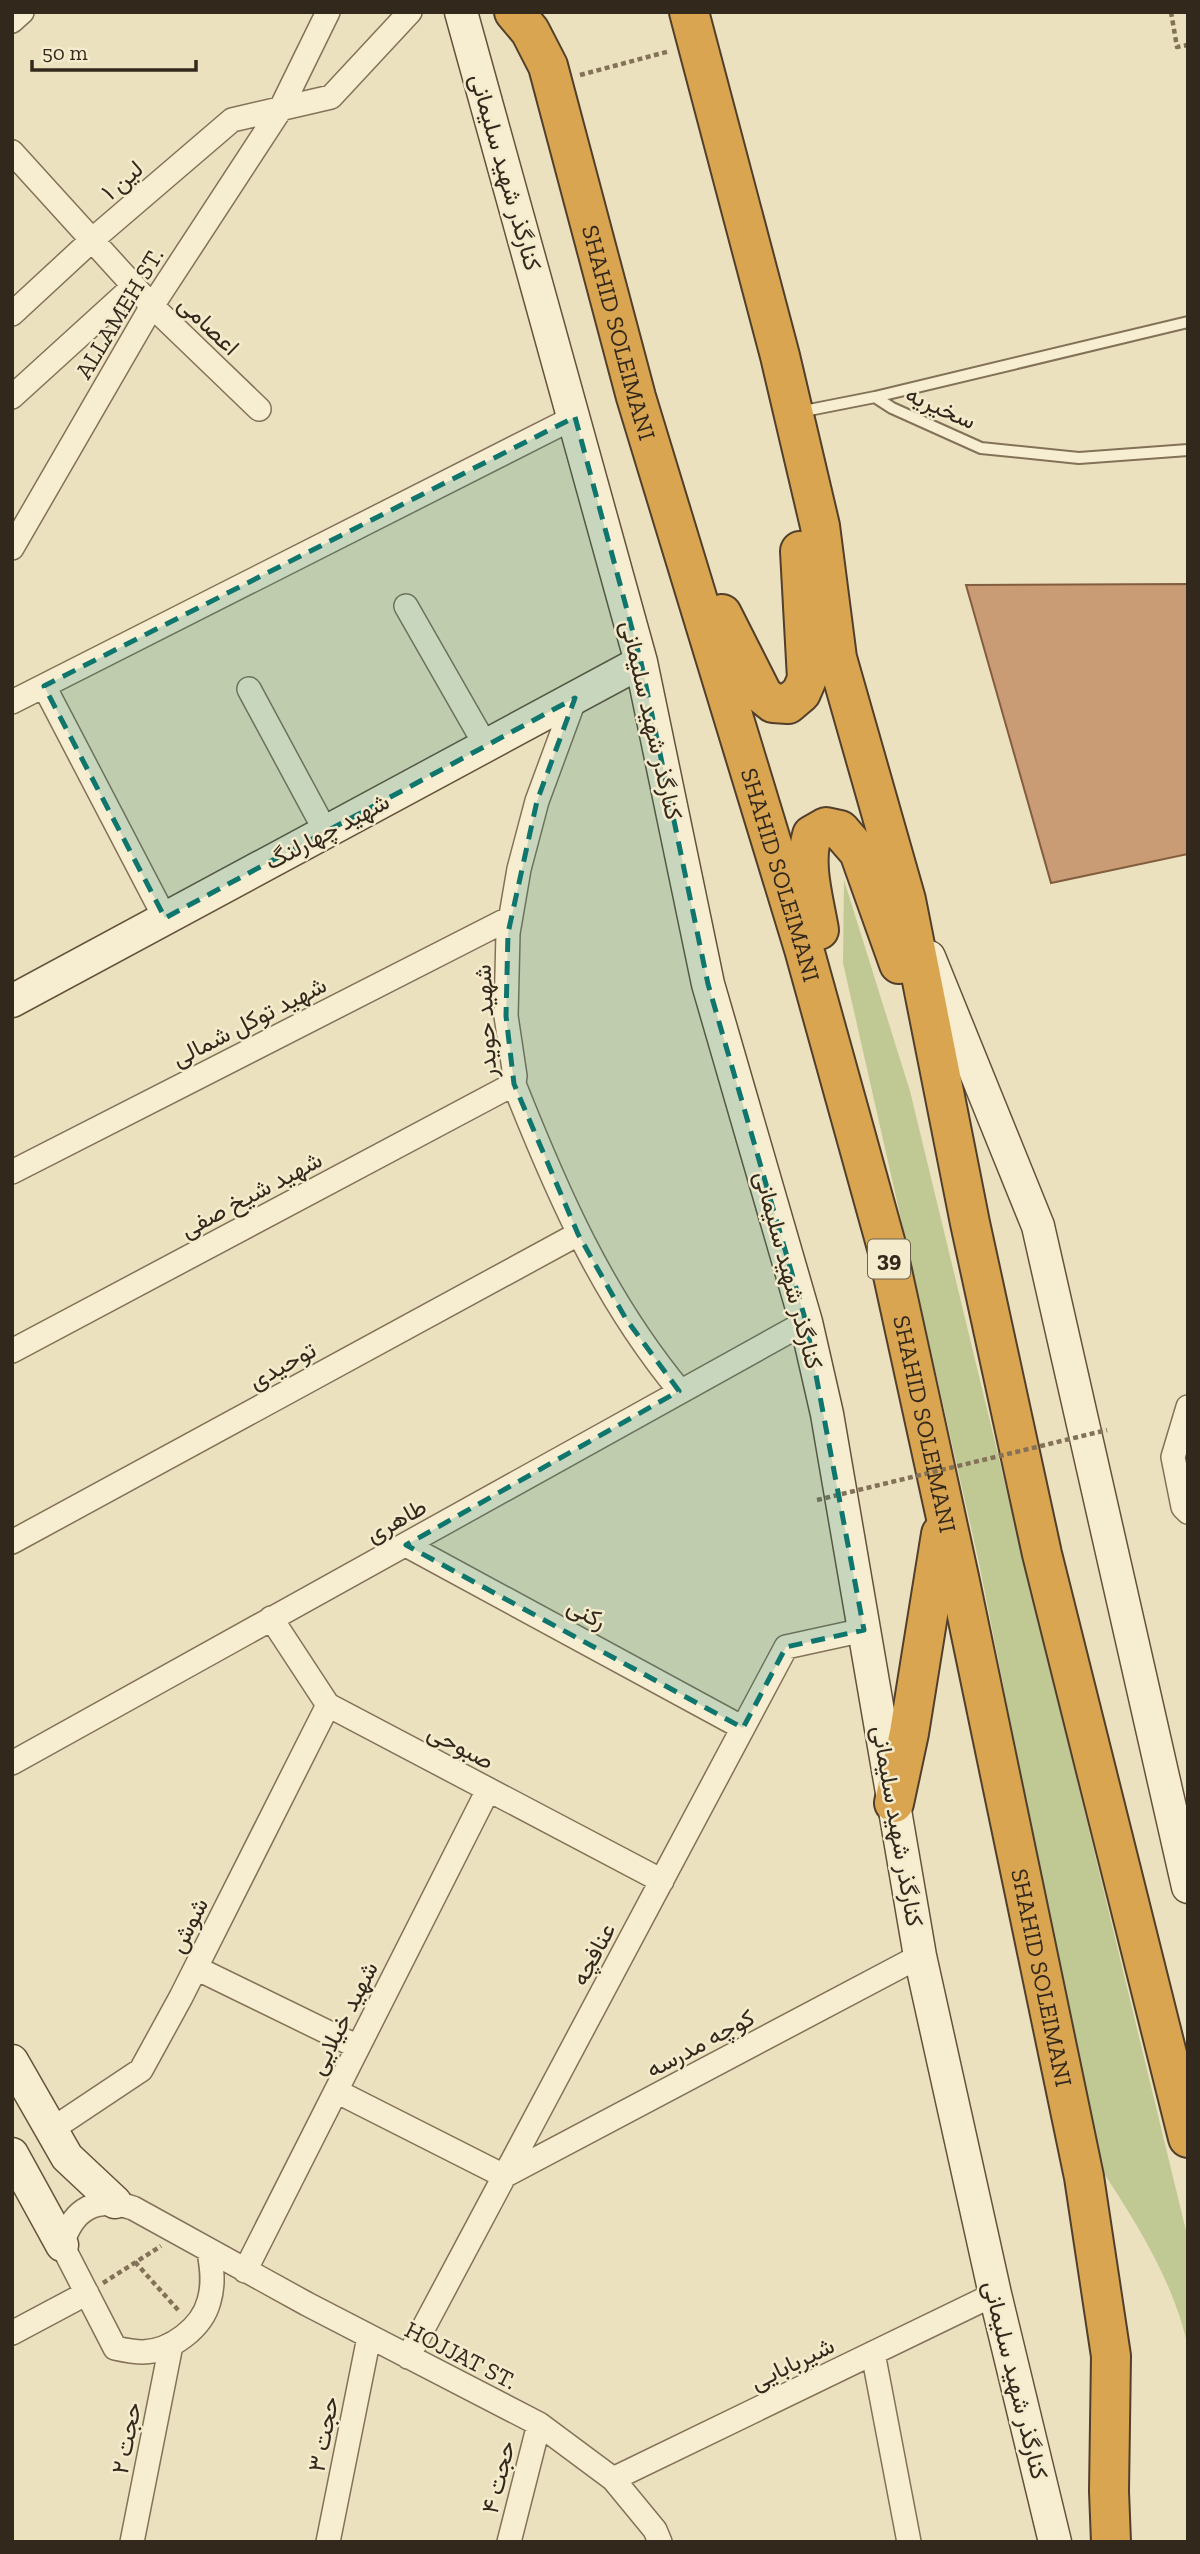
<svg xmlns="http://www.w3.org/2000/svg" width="1200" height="2554" font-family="'Zilla Slab',Vazirmatn,serif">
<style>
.green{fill:#c0c993}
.building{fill:#c99c75;stroke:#825d3e;stroke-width:2}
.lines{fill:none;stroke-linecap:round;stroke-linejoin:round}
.lane-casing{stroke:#837158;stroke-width:14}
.street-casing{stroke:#837158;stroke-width:26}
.secondary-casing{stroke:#65523b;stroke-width:35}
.highway-casing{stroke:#513f2c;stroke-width:42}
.path{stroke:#837158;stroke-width:4.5;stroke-dasharray:5 3.5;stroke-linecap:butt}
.lane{stroke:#f7eed1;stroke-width:10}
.street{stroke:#f7eed1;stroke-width:23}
.secondary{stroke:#f7eed1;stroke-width:32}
.highway{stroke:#daa550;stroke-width:38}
.path-bridge{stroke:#837158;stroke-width:4.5;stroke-dasharray:5 3.5;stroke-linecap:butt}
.marked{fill:#0f766e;fill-opacity:0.2;stroke:#0f766e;stroke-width:5;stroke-dasharray:14 9;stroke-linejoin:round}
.labels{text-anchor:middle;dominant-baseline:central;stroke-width:5;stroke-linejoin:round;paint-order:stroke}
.shield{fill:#f4ebcd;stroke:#6d6251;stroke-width:2}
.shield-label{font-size:23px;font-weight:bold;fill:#33281c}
.street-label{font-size:24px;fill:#33281c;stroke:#f4ebcd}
</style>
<rect width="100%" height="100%" fill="#ece1be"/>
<!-- green -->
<path class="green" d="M844 880 910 1091 1188 2239V2347C1173 2279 1135 2221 1098 2164L979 1563 843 963Z"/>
<!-- building -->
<path class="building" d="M1188 584V854L1051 883 966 585Z"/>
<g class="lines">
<defs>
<path id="lane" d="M1188 322 875 397 892 408 981 448 1079 458 1188 450
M799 412 875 397"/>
<path id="street" d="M12 21 22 12
M12 152 152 306 259 409
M12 314 92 240 232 120 331 97 410 12
M12 397 134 286
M12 548 152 306 280 110 328 12
M406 606 486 746
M44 686 165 918
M249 689 326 832
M575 698 537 801 519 869 508 933 506 1016 515 1076 514 1084C558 1195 603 1298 680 1391
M12 702 575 417
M12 1172 510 918
M12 1351 514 1084
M1188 1407 1173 1457 1183 1507 1188 1512
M12 1542 578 1234
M406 1545 743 1728
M271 1618 328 1705 662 1881
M12 1763 806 1322
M196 1968 358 2047
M336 2091 504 2176
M51 2130 141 2070 181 1997 328 1705
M504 2176 920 1956
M209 2252C212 2268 214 2284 209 2301 202 2328 171 2351 143 2352 134 2352 124 2350 115 2348L62 2245C73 2208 96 2196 133 2208L307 2304 539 2424 613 2479 655 2530 660 2542
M245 2271 488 1790
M12 2333 87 2293
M873 2353 909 2542
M408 2357 786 1647 864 1630
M613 2479 995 2294
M132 2542 171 2345
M328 2542 369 2337
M509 2542 539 2424"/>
<path id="secondary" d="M461 12 641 662 708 984 806 1322 827 1414 920 1956 995 2294 1055 2542
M929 957 1038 1226 1188 1887
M12 1001 641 662
M12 2061 67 2157 115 2202
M12 2154 62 2245"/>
<g id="highway">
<path id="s1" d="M514 12 530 31 548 66 636 397 804 949 887 1248 959 1577 1084 2177 1111 2356 1109 2491 1111 2542"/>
<path d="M689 12 780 356 820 526 837 658 906 900 970 1223 1042 1554 1188 2138"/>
<path d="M722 614 763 695 773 703 788 704 801 693 807 679 800 551"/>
<path d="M819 930C814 900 803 865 812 835L826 827 840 830 859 852 899 964"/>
<path d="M894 1803 909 1733 941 1534"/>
</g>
</defs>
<!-- lane casing -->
<use href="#lane" class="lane-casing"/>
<!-- street casing -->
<use href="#street" class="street-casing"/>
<!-- secondary casing -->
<use href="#secondary" class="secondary-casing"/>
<!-- highway casing -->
<use href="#highway" class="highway-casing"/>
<!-- path -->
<path class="path" d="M1171 12 1177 47 1188 45
M580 75 670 51
M135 2262 179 2311
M103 2283 161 2246"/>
<!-- lane -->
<use href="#lane" class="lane"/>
<!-- street -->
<use href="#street" class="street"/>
<!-- secondary -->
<use href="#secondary" class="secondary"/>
<!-- highway -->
<use href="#highway" class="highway"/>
<!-- path-bridge -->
<path class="path-bridge" d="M817 1500 1107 1430"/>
</g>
<!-- marked area -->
<path class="marked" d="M575 417 641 662 708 984 806 1322 864 1630 786 1647 743 1728 406 1545 679 1391 626 1319 578 1234 514 1084 506 1016 508 933 537 801 575 698 165 918 44 686Z"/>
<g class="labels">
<!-- shield labels -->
<rect class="shield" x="868" y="1239.5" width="42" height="39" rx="5"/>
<g class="shield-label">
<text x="889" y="1259">39</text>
</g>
<!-- street labels -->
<g class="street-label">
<text transform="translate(506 172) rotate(74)">کنارگذر شهید سلیمانی</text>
<text transform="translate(122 180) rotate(-41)">لین ۱</text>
<text transform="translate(119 313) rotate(-59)">ALLAMEH ST.</text>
<text transform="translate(209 325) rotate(44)">اعصامی</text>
<text stroke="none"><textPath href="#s1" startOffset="340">SHAHID SOLEIMANI</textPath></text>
<text transform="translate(941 407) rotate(24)">سخیریه</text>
<text transform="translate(652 720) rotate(77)">کنارگذر شهید سلیمانی</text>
<text transform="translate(327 831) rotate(-28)">شهید چهارلنگ</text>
<text stroke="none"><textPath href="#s1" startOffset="906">SHAHID SOLEIMANI</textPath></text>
<text transform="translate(249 1021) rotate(-27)">شهید توکل شمالی</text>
<text transform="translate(485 1021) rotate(-93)">شهید حویدر</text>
<text transform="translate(251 1194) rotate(-28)">شهید شیخ صفی</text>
<text transform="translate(789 1270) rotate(75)">کنارگذر شهید سلیمانی</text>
<text transform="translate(282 1365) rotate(-29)">توحیدی</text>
<text stroke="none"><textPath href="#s1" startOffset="1474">SHAHID SOLEIMANI</textPath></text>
<text transform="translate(396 1520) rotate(-29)">طاهری</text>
<text transform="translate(587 1613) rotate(28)">رکنی</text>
<text transform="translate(461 1746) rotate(28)">صبوحی</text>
<text transform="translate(898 1826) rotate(80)">کنارگذر شهید سلیمانی</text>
<text transform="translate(188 1925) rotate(-63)">شوش</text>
<text transform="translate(593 1954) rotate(-62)">عنافچه</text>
<text stroke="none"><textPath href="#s1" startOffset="2040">SHAHID SOLEIMANI</textPath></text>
<text transform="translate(343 2018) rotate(-63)">شهید خیلایی</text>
<text transform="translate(700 2043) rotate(-28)">کوچه مدرسه</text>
<text transform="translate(461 2355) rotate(27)">HOJJAT ST.</text>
<text transform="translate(792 2363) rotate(-26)">شیربابایی</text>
<text transform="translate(1016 2380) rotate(76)">کنارگذر شهید سلیمانی</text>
<text transform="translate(323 2434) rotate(-79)">حجت ۳</text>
<text transform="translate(126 2438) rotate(-79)">حجت ۲</text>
<text transform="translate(498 2477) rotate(-76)">حجت ۴</text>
</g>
</g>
<!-- border -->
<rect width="1200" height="2554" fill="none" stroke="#33281c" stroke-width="28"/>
<!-- scale -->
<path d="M32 60v10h164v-10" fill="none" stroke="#33281c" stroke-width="3.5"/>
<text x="42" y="60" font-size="21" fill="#33281c" stroke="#f4ebcd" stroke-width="5" paint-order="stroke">50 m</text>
</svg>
